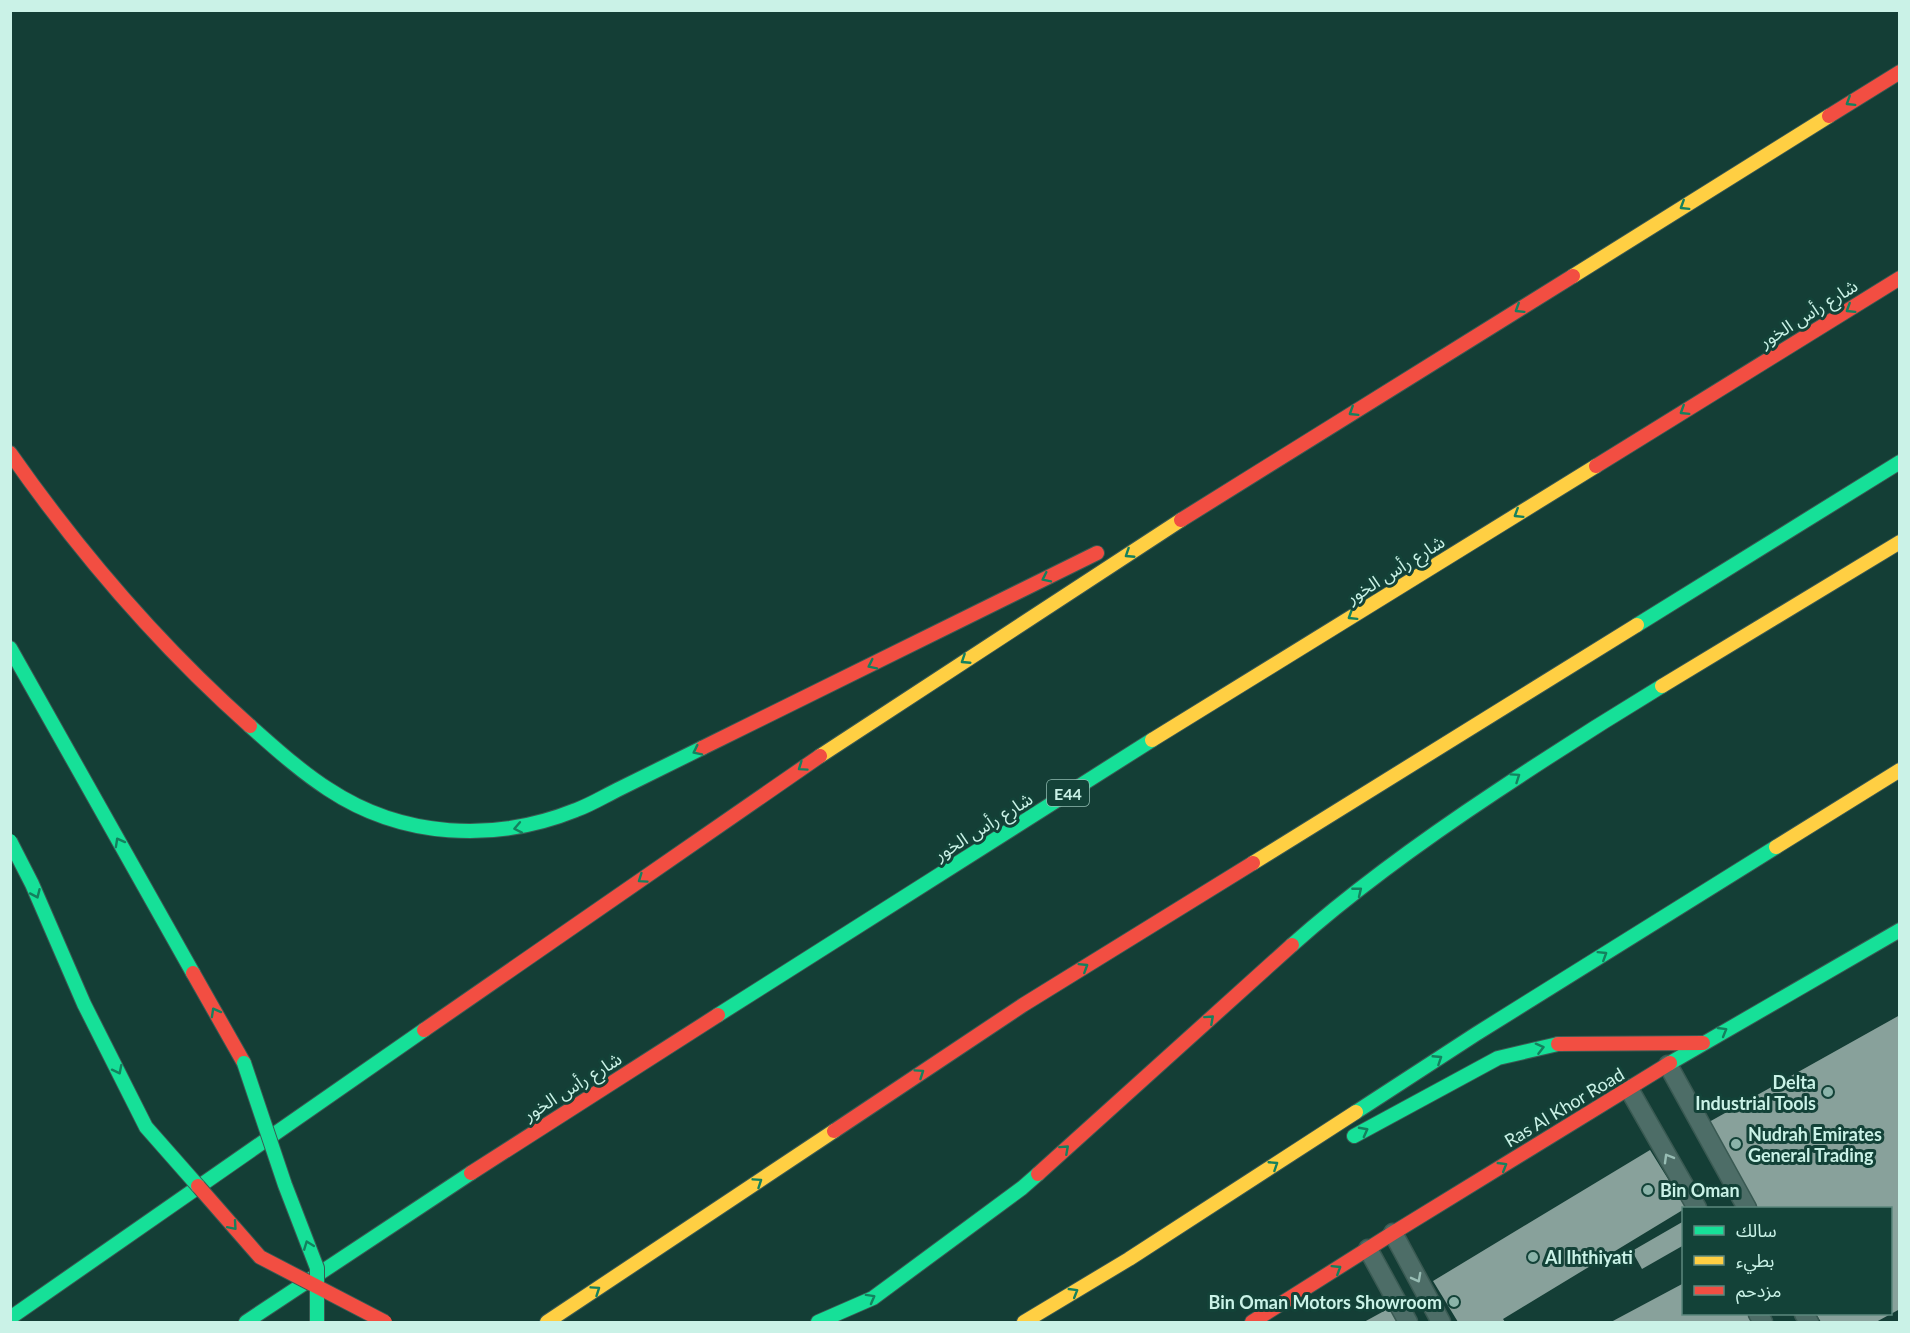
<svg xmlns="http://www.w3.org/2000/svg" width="1910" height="1333" font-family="Lato,'Noto Sans Arabic',sans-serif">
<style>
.building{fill:#88a19b}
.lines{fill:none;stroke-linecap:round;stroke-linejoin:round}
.lane-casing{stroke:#3a5a53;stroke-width:21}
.fast-casing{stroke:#3a5a53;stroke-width:16}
.slow-casing{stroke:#3a5a53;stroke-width:16}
.jam-casing{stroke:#3a5a53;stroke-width:16}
.lane{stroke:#4d6d67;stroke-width:18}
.fast{stroke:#16e098;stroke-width:14}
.slow{stroke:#ffcf43;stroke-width:14}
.jam{stroke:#f24e42;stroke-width:14}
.fast-bridge-casing{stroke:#3a5a53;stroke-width:16;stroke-linecap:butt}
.jam-bridge-casing{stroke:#3a5a53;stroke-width:16;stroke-linecap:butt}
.fast-bridge{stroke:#16e098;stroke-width:14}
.jam-bridge{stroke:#f24e42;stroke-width:14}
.oneway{stroke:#14815e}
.oneway2{stroke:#98bdb4}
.poi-dot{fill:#8ab3a9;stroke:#134238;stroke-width:2}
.labels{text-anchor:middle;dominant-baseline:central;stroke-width:6;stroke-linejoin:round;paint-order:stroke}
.shield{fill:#134238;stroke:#93bdb2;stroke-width:1.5}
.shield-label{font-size:16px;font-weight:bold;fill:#caf2e7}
.street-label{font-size:18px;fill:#caf2e7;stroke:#134238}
.poi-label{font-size:18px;font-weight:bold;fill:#caf2e7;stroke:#134238;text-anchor:start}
</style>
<rect width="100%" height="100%" fill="#143e36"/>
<!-- building -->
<path class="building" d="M1900 1015V1309L1876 1322H1821L1816 1314H1890V1208H1758L1709 1122Z
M1650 1150 1686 1208 1503 1319 1505 1322H1458L1433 1281Z
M1684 1221V1245L1642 1269 1632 1251Z
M1684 1283V1314H1752L1757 1322H1611Z
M1395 1305 1404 1322H1364Z"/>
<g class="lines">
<defs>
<path id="lane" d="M1668 1065 1747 1208
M1629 1089 1697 1208
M1393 1233 1441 1322
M1368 1249 1408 1322
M1758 1314 1763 1322
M1804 1314 1809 1322"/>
<path id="fast" d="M1637 625 1900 462
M10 648 193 973
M250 726C275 748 300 771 328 789 402 838 494 843 576 810 590 805 603 797 617 790 645 776 674 762 702 748
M1292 945C1356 888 1426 838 1497 791 1551 755 1606 720 1662 686
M718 1015 1152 740
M1670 1063 1900 930
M1356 1112 1476 1034 1776 847
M1354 1136 1498 1058 1558 1044
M10 1318 424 1030
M246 1322 471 1173
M818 1322 873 1298 1022 1188 1038 1174"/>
<path id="slow" d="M1573 276 1829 116
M1662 686 1900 542
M1152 740 1596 466
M820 756 1181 520
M1776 847 1900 770
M1253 863 1637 625
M547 1322 834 1131
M1024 1322 1129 1259 1356 1112"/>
<path id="jam" d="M1829 116 1900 72
M10 453C80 553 159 645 250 726
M1596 466 1900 278
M1181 520 1573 276
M702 748 1097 553
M193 973 244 1063
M424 1030 820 756
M1558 1044 1703 1043
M834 1131 1023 1005 1253 863
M471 1173 718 1015
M1038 1174 1292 945
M1252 1322 1393 1233 1670 1063"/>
</defs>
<!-- lane casing -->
<use href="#lane" class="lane-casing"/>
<!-- fast casing -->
<use href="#fast" class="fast-casing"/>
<!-- slow casing -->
<use href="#slow" class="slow-casing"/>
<!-- jam casing -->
<use href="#jam" class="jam-casing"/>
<!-- lane -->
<use href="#lane" class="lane"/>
<!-- fast -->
<use href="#fast" class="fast"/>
<!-- slow -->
<use href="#slow" class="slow"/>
<!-- jam -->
<use href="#jam" class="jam"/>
<defs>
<path id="fast-bridge" d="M10 841 32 884 84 1004 146 1127 198 1186
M244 1063 285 1185 317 1268V1322"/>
<path id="jam-bridge" d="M198 1186 260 1257 385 1322"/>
</defs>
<!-- fast-bridge casing -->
<use href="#fast-bridge" class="fast-bridge-casing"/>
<!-- jam-bridge casing -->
<use href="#jam-bridge" class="jam-bridge-casing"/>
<!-- fast-bridge -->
<use href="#fast-bridge" class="fast-bridge"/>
<!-- jam-bridge -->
<use href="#jam-bridge" class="jam-bridge"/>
</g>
<!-- one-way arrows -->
<defs><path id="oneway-chevron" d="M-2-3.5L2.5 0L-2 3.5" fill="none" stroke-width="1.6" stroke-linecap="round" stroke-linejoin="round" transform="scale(1.5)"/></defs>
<g class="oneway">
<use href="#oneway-chevron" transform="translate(1850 102) rotate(148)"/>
<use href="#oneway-chevron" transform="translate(1684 206) rotate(148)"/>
<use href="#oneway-chevron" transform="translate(1519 309) rotate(148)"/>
<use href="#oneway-chevron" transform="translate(1850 309) rotate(148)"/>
<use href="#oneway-chevron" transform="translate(1684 411) rotate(148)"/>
<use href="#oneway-chevron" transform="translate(1353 412) rotate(148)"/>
<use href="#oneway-chevron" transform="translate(1518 514) rotate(148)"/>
<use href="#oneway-chevron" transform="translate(1129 554) rotate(147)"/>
<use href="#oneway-chevron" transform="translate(1046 578) rotate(154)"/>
<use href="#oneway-chevron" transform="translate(1352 616) rotate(148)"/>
<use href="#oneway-chevron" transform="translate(965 660) rotate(147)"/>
<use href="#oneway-chevron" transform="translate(872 665) rotate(154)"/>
<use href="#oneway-chevron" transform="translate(697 751) rotate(154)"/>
<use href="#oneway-chevron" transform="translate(802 767) rotate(145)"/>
<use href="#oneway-chevron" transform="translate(1516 777) rotate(-34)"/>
<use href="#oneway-chevron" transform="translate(518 828) rotate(169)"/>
<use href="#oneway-chevron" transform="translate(119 842) rotate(-119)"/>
<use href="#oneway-chevron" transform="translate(642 879) rotate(145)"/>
<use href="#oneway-chevron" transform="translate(1358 891) rotate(-39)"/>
<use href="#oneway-chevron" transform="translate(36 894) rotate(66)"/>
<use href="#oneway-chevron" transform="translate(1603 955) rotate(-32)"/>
<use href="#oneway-chevron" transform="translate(1084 967) rotate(-32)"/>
<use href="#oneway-chevron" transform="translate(215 1012) rotate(-119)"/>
<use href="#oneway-chevron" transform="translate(1210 1019) rotate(-42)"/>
<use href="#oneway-chevron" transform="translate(1723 1031) rotate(-30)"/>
<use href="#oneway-chevron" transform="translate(1540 1048) rotate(-14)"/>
<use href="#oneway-chevron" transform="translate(1438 1059) rotate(-33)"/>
<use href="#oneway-chevron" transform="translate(118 1070) rotate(63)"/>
<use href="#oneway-chevron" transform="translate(920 1073) rotate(-34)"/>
<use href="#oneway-chevron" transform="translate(1364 1131) rotate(-28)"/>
<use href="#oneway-chevron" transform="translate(1065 1149) rotate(-42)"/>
<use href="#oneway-chevron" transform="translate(1274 1165) rotate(-33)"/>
<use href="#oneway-chevron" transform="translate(1503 1166) rotate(-31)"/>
<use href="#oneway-chevron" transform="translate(758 1182) rotate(-34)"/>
<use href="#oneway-chevron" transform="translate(233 1226) rotate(49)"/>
<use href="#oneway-chevron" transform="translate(308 1245) rotate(-111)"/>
<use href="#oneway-chevron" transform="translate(1337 1269) rotate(-32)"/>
<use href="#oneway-chevron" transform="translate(596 1290) rotate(-34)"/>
<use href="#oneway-chevron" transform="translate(1074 1292) rotate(-31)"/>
<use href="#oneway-chevron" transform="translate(871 1298) rotate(-29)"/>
</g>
<g class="oneway2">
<use href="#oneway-chevron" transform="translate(1668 1158) rotate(-120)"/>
<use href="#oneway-chevron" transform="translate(1417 1278) rotate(62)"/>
</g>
<!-- markers -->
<g class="poi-dot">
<circle cx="1828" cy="1092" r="6"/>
<circle cx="1736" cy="1144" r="6"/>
<circle cx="1648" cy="1190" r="6"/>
<circle cx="1533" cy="1257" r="6"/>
<circle cx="1454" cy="1302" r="6"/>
</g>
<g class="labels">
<!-- shield labels -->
<rect class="shield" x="1047" y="780" width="42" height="26" rx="4.5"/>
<g class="shield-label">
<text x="1068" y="793">E44</text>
</g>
<!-- street labels -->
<g class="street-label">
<text transform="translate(1808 313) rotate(-32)">شارع رأس الخور</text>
<text transform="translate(1395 569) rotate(-32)">شارع رأس الخور</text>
<text transform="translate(983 826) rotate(-32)">شارع رأس الخور</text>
<text transform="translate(572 1086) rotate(-32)">شارع رأس الخور</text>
<text transform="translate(1564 1107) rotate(-31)">Ras Al Khor Road</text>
</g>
<!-- poi labels -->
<g class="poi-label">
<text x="1816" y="1082" text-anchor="end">Delta<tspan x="1816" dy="21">Industrial Tools</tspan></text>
<text x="1748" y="1134">Nudrah Emirates<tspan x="1748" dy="21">General Trading</tspan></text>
<text x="1660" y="1190">Bin Oman</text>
<text x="1545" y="1257">Al Ihthiyati</text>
<text x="1442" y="1302" text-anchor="end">Bin Oman Motors Showroom</text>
</g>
</g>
<!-- border -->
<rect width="1910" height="1333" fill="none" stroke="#caf2e7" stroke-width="24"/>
<!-- legend -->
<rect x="1682" y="1207" width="210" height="108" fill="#134238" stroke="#5c887e" stroke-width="1.5"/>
<rect x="1694" y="1226" width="30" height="9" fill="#16e098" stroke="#5c887e" stroke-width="1.5"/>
<text x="1736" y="1237" font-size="18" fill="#caf2e7">سالك</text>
<rect x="1694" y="1256" width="30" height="9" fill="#ffcf43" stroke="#5c887e" stroke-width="1.5"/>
<text x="1736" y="1267" font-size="18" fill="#caf2e7">بطيء</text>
<rect x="1694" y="1286" width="30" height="9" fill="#f24e42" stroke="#5c887e" stroke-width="1.5"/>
<text x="1736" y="1297" font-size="18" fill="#caf2e7">مزدحم</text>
</svg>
